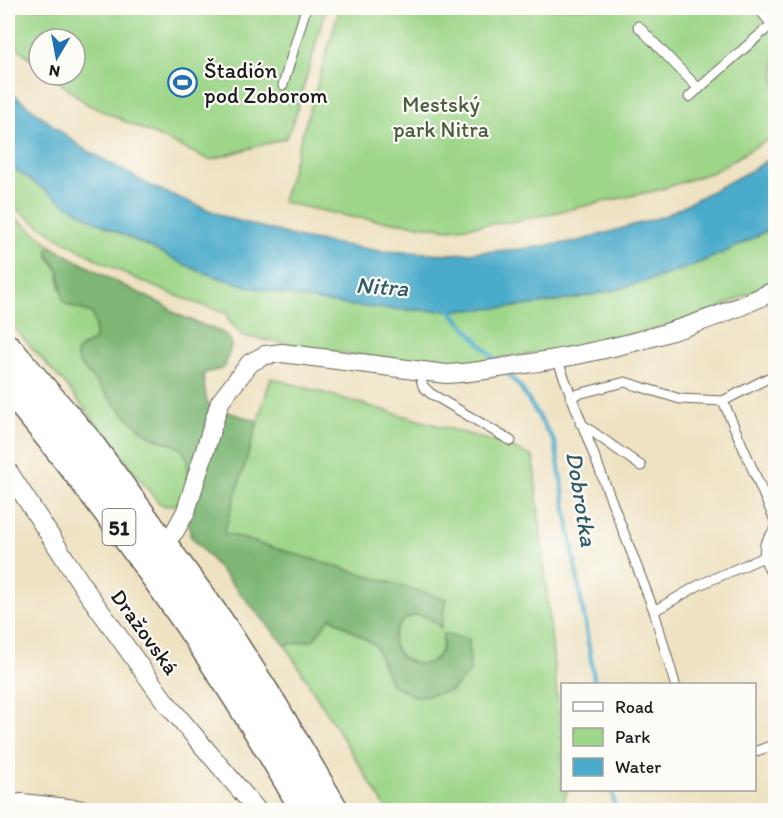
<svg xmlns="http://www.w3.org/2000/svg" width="783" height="818" font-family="Itim,sans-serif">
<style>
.green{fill:#9ed689;stroke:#5d7952;stroke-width:1.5}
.forest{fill:#7eb775;stroke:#4d6a48;stroke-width:1.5}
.water{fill:#4babca;stroke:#346473;stroke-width:1.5}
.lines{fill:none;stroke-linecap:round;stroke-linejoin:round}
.stream{stroke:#4babca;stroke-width:4.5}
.lane-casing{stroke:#666156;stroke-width:11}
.street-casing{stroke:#666156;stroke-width:20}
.primary-casing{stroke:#666156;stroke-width:31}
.lane{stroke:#fff;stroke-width:9}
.street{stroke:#fff;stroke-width:18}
.primary{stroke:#fff;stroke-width:28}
.labels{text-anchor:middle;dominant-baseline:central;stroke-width:4.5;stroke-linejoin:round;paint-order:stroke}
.shield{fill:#fdfcf7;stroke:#605f5e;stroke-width:1.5}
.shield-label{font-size:21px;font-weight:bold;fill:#1c1c1c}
.poi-label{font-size:22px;fill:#1c1c1c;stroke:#fdfcf7;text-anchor:start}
.park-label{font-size:22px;fill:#4a5d42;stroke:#fdfcf7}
.street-label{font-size:22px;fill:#1c1c1c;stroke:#fdfcf7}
.water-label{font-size:24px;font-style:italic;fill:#315c6a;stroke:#fdfcf7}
</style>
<rect width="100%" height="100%" fill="#fdfcf7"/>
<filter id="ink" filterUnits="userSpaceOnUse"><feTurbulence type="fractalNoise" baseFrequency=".0167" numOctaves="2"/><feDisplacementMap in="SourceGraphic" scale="12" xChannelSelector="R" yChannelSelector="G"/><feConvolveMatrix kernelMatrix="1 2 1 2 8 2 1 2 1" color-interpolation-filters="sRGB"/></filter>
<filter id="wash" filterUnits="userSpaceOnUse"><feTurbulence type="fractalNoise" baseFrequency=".008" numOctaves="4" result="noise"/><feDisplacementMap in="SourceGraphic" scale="24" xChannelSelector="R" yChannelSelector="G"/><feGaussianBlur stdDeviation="1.35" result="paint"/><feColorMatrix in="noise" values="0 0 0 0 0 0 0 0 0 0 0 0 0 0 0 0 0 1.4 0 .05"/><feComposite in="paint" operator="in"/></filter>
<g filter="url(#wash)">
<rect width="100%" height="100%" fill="#eee2c2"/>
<!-- green -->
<path class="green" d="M8 8H326L295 117 286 138 210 160 87 104 51 75H75V39H39V65L20 50 8 34Z
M340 8H775V135L713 172 658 190 516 221 450 229 351 217 282 202Z
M8 164C55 199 107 227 160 252 175 259 190 268 205 273 383 334 612 322 775 226V281L715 310 677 324 567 349 499 358 459 366 375 358 243 336 228 320V314C150 289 73 252 8 203Z
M8 213 40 236 52 247 48 248V256L59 271 60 288 77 308 92 313 95 325V340L82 346 79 363C97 383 132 427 155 438 164 443 179 443 185 452 189 458 190 477 188 484 187 492 181 499 177 504L165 506 158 502 69 389 8 321Z
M271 378 506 445 533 457 562 744V790H567L562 810H387L285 645 313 640 330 617 375 645 391 684 451 691 443 634C446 692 366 653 403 621 416 610 431 616 440 627L446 599 223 533Z"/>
<!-- forest -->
<path class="forest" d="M52 247 114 281 166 306 178 315 223 333 231 341V346L225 366 221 369 205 373 203 377 207 403 213 408 258 421 224 533 446 599 441 628C430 615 413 609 400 624 371 660 447 687 443 634L469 639 470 672 451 691 416 697 391 684 375 645 331 617 313 640 285 645 190 535 187 459C182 441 160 443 146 433 121 414 100 386 79 363L76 355 78 350 95 340V325L92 313 68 305 63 301 59 271 47 252 48 248Z"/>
<!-- water -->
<path class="water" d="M8 90 81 147 151 186 228 218 305 239 381 251 452 254 521 249 579 241 664 216 752 170 775 155V226C612 322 383 334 205 273 187 267 169 257 152 248 127 237 102 226 79 212 54 198 31 181 8 164Z"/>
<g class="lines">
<!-- stream -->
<path class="stream" d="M448 308 499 364
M507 373 521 388 555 443 595 684
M612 790 615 810"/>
</g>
</g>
<g filter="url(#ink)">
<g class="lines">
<defs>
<path id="lane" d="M758 8 774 27
M638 26 699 89
M283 85 306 8
M689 97 772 24
M557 359 654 611 675 684
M419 371 423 386 430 393 511 441
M570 396 625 382 680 399 723 401 776 523
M723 401 776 374
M580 423 641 466
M764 557 765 544 776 527
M654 611 699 585 764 557 776 586
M754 752 776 744"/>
<path id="street" d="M8 471 86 591 164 700 257 810
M163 544 175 531 186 511 220 402 250 363 265 355 282 353 446 374C475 373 503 367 532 363 617 349 697 329 776 290
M8 805 22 803 85 810"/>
<path id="primary" d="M8 349 88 442 220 623 274 707 334 810
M8 386C118 518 220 660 305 810"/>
</defs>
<!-- lane casing -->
<use href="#lane" class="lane-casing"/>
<!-- street casing -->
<use href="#street" class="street-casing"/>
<!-- primary casing -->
<use href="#primary" class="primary-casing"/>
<!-- lane -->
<use href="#lane" class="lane"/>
<!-- street -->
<use href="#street" class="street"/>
<!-- primary -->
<use href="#primary" class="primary"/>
</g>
</g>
<!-- icons -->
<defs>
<symbol id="stadium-ring" viewBox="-11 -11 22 22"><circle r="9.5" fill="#fdfcf7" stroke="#1f6fb2" stroke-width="1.5"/><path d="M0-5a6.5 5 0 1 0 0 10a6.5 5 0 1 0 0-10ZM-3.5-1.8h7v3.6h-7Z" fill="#1f6fb2"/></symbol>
</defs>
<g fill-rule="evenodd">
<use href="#stadium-ring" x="166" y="66" width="33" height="33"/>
</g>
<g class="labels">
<!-- shield labels -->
<rect class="shield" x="102.5" y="509" width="33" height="36" rx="4.5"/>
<g class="shield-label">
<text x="119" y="527">51</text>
</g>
<!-- poi labels -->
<g class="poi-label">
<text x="204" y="70">Štadión<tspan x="204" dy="25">pod Zoborom</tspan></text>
</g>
<!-- park labels -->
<g class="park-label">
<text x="441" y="104">Mestský<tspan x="441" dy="25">park Nitra</tspan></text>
</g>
<!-- street labels -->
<g class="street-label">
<text transform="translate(145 632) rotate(54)">Dražovská</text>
</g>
<!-- water labels -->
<g class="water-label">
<text transform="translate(382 286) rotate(4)">Nitra</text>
<text transform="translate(582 499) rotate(81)">Dobrotka</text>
</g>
</g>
<!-- margin -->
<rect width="783" height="818" fill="none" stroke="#fdfcf7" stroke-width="30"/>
<!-- legend -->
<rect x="561" y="683" width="195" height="108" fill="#fdfcf7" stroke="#a3a29f" stroke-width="1.5"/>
<rect x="573" y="702" width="30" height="9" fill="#ffffff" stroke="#a3a29f" stroke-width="1.5"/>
<text x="615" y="713" font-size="18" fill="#1c1c1c">Road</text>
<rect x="573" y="728" width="30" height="18" fill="#9ed689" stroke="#a3a29f" stroke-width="1.5"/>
<text x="615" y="743" font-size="18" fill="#1c1c1c">Park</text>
<rect x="573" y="758" width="30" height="18" fill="#4babca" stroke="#a3a29f" stroke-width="1.5"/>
<text x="615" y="773" font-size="18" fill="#1c1c1c">Water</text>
<!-- north arrow -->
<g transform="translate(57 57) rotate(190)"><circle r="28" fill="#fdfcf7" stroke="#a3a29f" stroke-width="1.5"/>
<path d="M0-4.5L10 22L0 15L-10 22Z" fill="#1f6fb2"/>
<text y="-9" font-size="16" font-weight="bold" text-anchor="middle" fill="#1c1c1c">N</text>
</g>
</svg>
